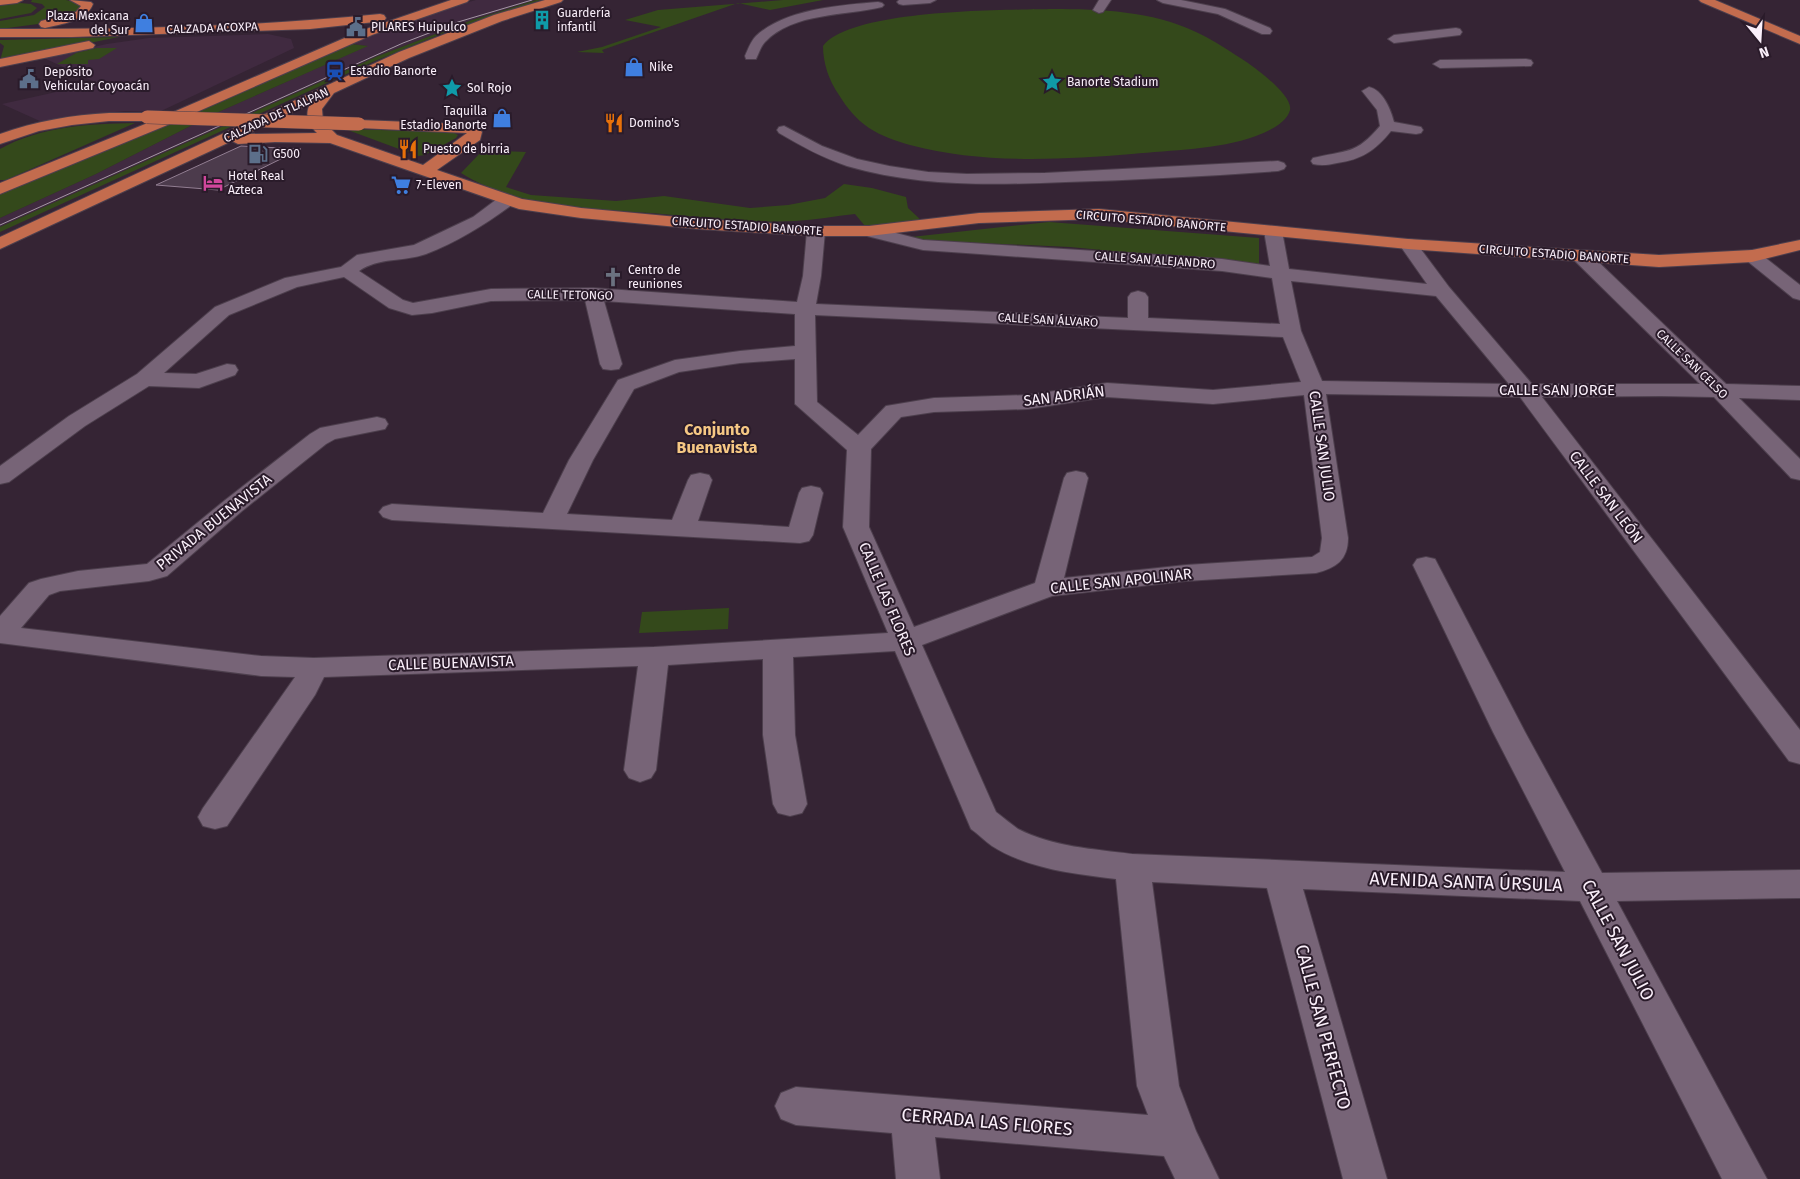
<svg xmlns="http://www.w3.org/2000/svg" width="1800" height="1179" font-family="'Fira Sans',sans-serif">
<style>
.built{fill:#402a40}
.green{fill:#34491b}
.building{fill:#4c3b4c;stroke:#927e92}
.lines{fill:none;stroke-linecap:round;stroke-linejoin:round}
.minor-casing{stroke:#4d3f4d;stroke-width:2}
.major-casing{stroke:#4d3f4d;stroke-width:2}
.minor{fill:#776477;fill-rule:evenodd}
.major{fill:#c36c4e;fill-rule:evenodd}
.tram{stroke:#a597a5;stroke-width:1}
.major-bridge-casing{stroke:#4d3f4d;stroke-width:14;stroke-linecap:butt}
.major-bridge{stroke:#c36c4e;stroke-width:13}
.labels{text-anchor:middle;dominant-baseline:central;stroke-width:4;stroke-linejoin:round;paint-order:stroke}
.far-poi-label{font-size:12px;fill:#faeffa;stroke:#2a1b2a;text-anchor:start}
.far-street-label{font-size:12px;fill:#faeffa;stroke:#2a1b2a}
.street-label{font-size:15px;fill:#faeffa;stroke:#2a1b2a}
.neighbourhood-label{font-size:16px;font-weight:bold;fill:#f6c884;stroke:#2a1b2a}
.near-street-label{font-size:18px;fill:#faeffa;stroke:#2a1b2a}
</style>
<rect width="100%" height="100%" fill="#352434"/>
<!-- built -->
<path class="built" d="M476 0H536L472 20 378 56 0 227V218L96 174 214 114 367 46 351 44 447 8Z
M268 34 291 39 294 48 159 112 126 111 93 114 42 122 2 104 97 83 44 58 107 44 149 38Z"/>
<!-- green -->
<path class="green" d="M32 0H66L82 4 79 12 58 20 38 24 0 29V21L34 15 45 7 42 4 31 2Z
M536 0H541L451 30 375 61 0 232V227L378 56 472 20Z
M783 0H823L770 10 738 3 602 50 604 53 577 52 602 47 661 27 625 20 658 10Z
M9 2 31 4 37 8 31 13 0 19V4Z
M1053 9C1101 9 1152 11 1196 32 1214 40 1231 52 1248 63 1258 70 1293 96 1290 110 1287 123 1267 132 1256 136 1217 150 1172 150 1132 154 1058 160 982 164 910 145 896 141 881 136 869 128 856 119 847 108 839 95 829 81 823 63 823 46 851 9 1006 10 1053 9Z
M119 37 0 61 4 46 0 43V40Z
M351 44 368 46 214 114 96 174 0 218V194Z
M97 48H117L99 59 88 60V64H57L76 53Z
M135 123 6 180H0V149C41 126 89 124 135 123Z
M345 129 452 132 458 135 456 138 425 155 418 156Z
M483 150 526 152 506 187 531 195 616 201 664 196 750 208 788 205 825 198 844 184 872 188 906 197 908 208 922 221 865 226 855 214C835 216 815 220 795 221 748 223 699 217 651 213 587 209 517 208 461 173Z
M1049 222 1259 238V265L1070 247 914 240 911 237Z
M729 608 728 629 639 633 642 612Z"/>
<!-- building -->
<path class="building" d="M241 146 301 149 218 190 156 185Z"/>
<g class="lines">
<defs>
<path id="minor" d="M899 0H936L930 3 903 5 899 4 897 2Z
M1099 0H1111L1103 12 1099 13 1093 10Z
M1157 0H1181L1225 9 1270 28 1272 31 1270 34H1262L1218 14 1163 3Z
M878 2 882 3 884 5 882 7C847 16 793 12 765 42 761 46 759 53 756 59H746L745 56C748 49 751 41 756 36 785 9 841 5 878 2Z
M1456 28 1460 29 1462 32 1460 35 1394 43 1388 39 1394 35Z
M1526 59 1531 60 1533 63 1531 66 1440 68 1433 64 1440 60Z
M1369 87C1383 90 1391 110 1394 122L1421 127 1423 130 1421 133 1416 134 1391 131C1376 150 1361 160 1337 163 1329 165 1321 166 1313 164L1311 161 1313 158C1346 150 1356 155 1380 126L1377 110 1362 91Z
M784 126 822 146 857 159 889 166 928 172 967 174 1045 173 1278 161 1284 163 1286 166 1284 169 1278 171C1207 176 1136 180 1066 182 993 185 918 187 847 166 823 158 801 146 779 133L777 130 779 127Z
M507 195 513 196 515 200 513 204C486 224 457 242 426 254 404 262 379 257 359 271L403 300 413 303 491 289 593 288 797 302 803 276 807 231 810 227 816 226 822 227 825 231 821 276 816 304 1128 318V297L1131 293 1138 291 1145 293 1148 297V318L1280 324 1272 278 1222 271 923 250 863 235 860 231 863 227 869 226 923 240 1222 259 1270 266 1264 231 1267 227 1273 226 1279 227 1282 231 1289 269 1427 284 1399 244 1402 240 1408 239 1414 240 1449 287 1532 384H1700L1575 261 1573 257 1575 253 1582 251 1589 253 1726 384 1800 386V400L1739 398 1800 459V480L1791 478 1714 397 1661 396 1542 397 1800 730V764L1789 761 1520 397 1326 394 1348 538C1348 560 1336 568 1316 573L1186 581 1052 596 922 645 996 812C1004 818 1011 824 1018 829 1053 847 1094 849 1132 854L1565 872 1493 732 1413 565 1417 559 1426 557 1435 559 1525 732 1602 873 1800 870V898L1617 901 1767 1179H1722L1580 901 1303 889 1387 1179H1343L1267 888 1152 882 1179 1086 1196 1131 1219 1179H1175L1164 1156 935 1137 940 1179H896L892 1133 796 1125 781 1119 775 1106 781 1093 796 1087 1148 1115 1137 1086 1116 879C1075 874 1028 869 992 846 985 841 978 834 971 829L895 651 793 657 795 735 807 804 802 813 790 816 778 813 773 804 763 735V659L668 665 656 770 651 778 640 782 629 778 624 770 638 666 324 677 315 695 227 826 215 829 203 826 198 817 203 808 295 677 261 676 0 643V616L29 583 41 579 78 571 147 564 224 501 310 434 320 428 377 417 385 419 388 424 385 429 335 439 326 444 242 511 167 576 149 581 60 591 49 595 21 628 261 656 314 658 654 647 888 633 843 527 847 450 795 404V359L740 363 679 372 634 389 593 460 567 514 672 520 688 480 691 475 700 473 709 475 712 480 698 521 789 527 799 493 802 488 811 486 820 488 823 493 813 535 809 541 800 543 392 520 383 517 379 512 383 507 392 504 543 513 569 460 618 380 675 360 740 351 795 346V314L604 301 622 364 619 369 611 370 603 369 600 364 585 300 491 301 432 313 412 315 389 308 344 277 297 287 229 315 164 373 196 374 227 364 235 365 238 370 235 375 199 388 149 386 85 426 9 482 0 484V466L69 416 137 374 215 307 285 278 341 267 357 255 414 245 473 217 501 196ZM1291 281 1436 296 1509 384 1322 381 1301 331ZM815 315 1283 337 1301 382 1213 390 1107 383 1028 395 934 398 886 406 858 435 817 402ZM1304 395 1322 538 1320 552 1312 557 1186 565 1064 578 1088 478 1085 473 1076 471 1067 473 1064 478 1035 583 914 627 869 527 871 449 901 417 934 412 1028 409 1107 397 1213 404Z
M1752 250 1758 252 1800 285V300L1793 298 1746 260 1743 256 1746 252Z"/>
<path id="major" d="M0 0H23L17 3 0 5Z
M70 0 91 2 93 4C87 21 61 24 45 28L41 27 39 24 41 21 76 12 81 6Z
M451 0H469L467 2 372 35 165 126 0 194V183L155 120 363 30Z
M545 0H563L561 2 502 21 409 58 334 93 322 109 323 121 337 135 423 165 467 133 359 128 354 127 352 124 354 121 359 120 463 124 476 126 482 132 480 140 437 170 522 199 581 208 699 219 816 226H869L979 213 1099 209 1408 239 1659 255 1752 250 1800 240V250L1752 262 1659 267 1408 249 1099 219 979 223 869 236H816L699 229 581 218 519 209 330 143 275 142 238 144 232 141 0 249V237L399 52 494 15ZM310 104C304 116 309 125 317 133L247 134Z
M1699 0H1715L1800 36V44L1701 2Z
M380 14 384 15 386 18 384 21 310 29 72 37H0V29C127 29 254 27 380 14Z
M89 41 95 45 93 48 0 67V59Z
M109 113H147L152 114 154 117 152 120 147 121H109L72 125 39 131 0 144V134C36 121 72 115 109 113Z"/>
</defs>
<!-- minor casing -->
<use href="#minor" class="minor-casing"/>
<!-- major casing -->
<use href="#major" class="major-casing"/>
<!-- minor -->
<use href="#minor" class="minor"/>
<!-- major -->
<use href="#major" class="major"/>
<!-- tram -->
<path class="tram" d="M0 225 403 43 458 22 532 0"/>
<defs>
<path id="major-bridge" d="M147 117 359 124"/>
</defs>
<!-- major-bridge casing -->
<use href="#major-bridge" class="major-bridge-casing"/>
<!-- major-bridge -->
<use href="#major-bridge" class="major-bridge"/>
</g>
<!-- icons -->
<defs>
<symbol id="building-bare" viewBox="-9 -9 18 18"><path d="M-4-6H4V6H1V3H-1V6H-4ZM-2.5-4.3h1.7v1.8h-1.7ZM.8-4.3h1.7v1.8H.8ZM-2.5-1h1.7V.8h-1.7ZM.8-1h1.7V.8H.8Z" fill="#0f9aa8" stroke="#2a1b2a" stroke-width="2.5" paint-order="stroke"/></symbol>
<symbol id="shop-bare" viewBox="-9 -9 18 18"><path d="M-5-2.5h2.3a2.7 3.5 0 0 1 5.4 0H5L5.5 6h-11ZM-1.5-2.5h3a1.5 2.3 0 0 0-3 0Z" fill="#3f7fe0" stroke="#2a1b2a" stroke-width="2.5" paint-order="stroke"/></symbol>
<symbol id="civic-bare" viewBox="-9 -9 18 18"><path d="M-.6-6.5H3V-4.5H.6V-3L4-1V1h2V6H-6V1h2V-1L-.6-3ZM-1.2 2.5V6h2.4V2.5Z" fill="#5c6f8a" stroke="#2a1b2a" stroke-width="2.5" paint-order="stroke"/></symbol>
<symbol id="station-bare" viewBox="-9 -9 18 18"><path d="M-3-6H3Q5-6 5-4V2Q5 4 3 4L4.5 6H3L1.5 4h-3L-3 6H-4.5L-3 4Q-5 4-5 2V-4Q-5-6-3-6ZM-3.5-4v3h7v-3ZM-3.5 1v1.5H-2V1ZM2 1v1.5H3.5V1Z" fill="#1a4fb4" stroke="#2a1b2a" stroke-width="2.5" paint-order="stroke"/></symbol>
<symbol id="sight-bare" viewBox="-9 -9 18 18"><path d="M0-6L1.8-2.2L6-1.7L2.9 1.2L3.7 5.4L0 3.3L-3.7 5.4L-2.9 1.2L-6-1.7L-1.8-2.2Z" fill="#0f9aa8" stroke="#2a1b2a" stroke-width="2.5" paint-order="stroke"/></symbol>
<symbol id="restaurant-bare" viewBox="-9 -9 18 18"><path d="M-5-6h1v4h1v-4h1v4h1v-4h1v5L-1.5 .5V6h-2V.5L-5-1ZM5-6V6H3V1.5H1.5Q1.5-4 5-6Z" fill="#e8710a" stroke="#2a1b2a" stroke-width="2.5" paint-order="stroke"/></symbol>
<symbol id="fuel-bare" viewBox="-9 -9 18 18"><path d="M-5.5-6h7V0h2V4h1.3V-2.5L3-4.5l.8-.8L6-3V5H2.5V1h-1V6h-7ZM-4.2-4.7v3.2H.2V-4.7Z" fill="#5c6f8a" stroke="#2a1b2a" stroke-width="2.5" paint-order="stroke"/></symbol>
<symbol id="hotel-bare" viewBox="-9 -9 18 18"><path d="M-6-4.5h1.5V1H6V5H4.5V3h-9V5H-6ZM-4 0a1.8 1.8 0 1 1 3.6 0ZM.5 0V-2.5h3Q6-2.5 6 0Z" fill="#d1479c" stroke="#2a1b2a" stroke-width="2.5" paint-order="stroke"/></symbol>
<symbol id="supermarket-bare" viewBox="-9 -9 18 18"><path d="M-6-5.5h2.5l.6 2H6L4.5 2H-2.5L-4.4-4H-6ZM-1.5 3.2a1.3 1.3 0 1 0 .1 0ZM3 3.2a1.3 1.3 0 1 0 .1 0Z" fill="#3f7fe0" stroke="#2a1b2a" stroke-width="2.5" paint-order="stroke"/></symbol>
<symbol id="church-bare" viewBox="-9 -9 18 18"><path d="M-1.2-6h2.4v3.5h3.3v2.4h-3.3V6h-2.4V-.1h-3.3v-2.4h3.3Z" fill="#6b7280" stroke="#2a1b2a" stroke-width="2.5" paint-order="stroke"/></symbol>
</defs>
<g fill-rule="evenodd">
<use href="#building-bare" x="528" y="6" width="28" height="28"/>
<use href="#shop-bare" x="130" y="9" width="28" height="28"/>
<use href="#civic-bare" x="342" y="13" width="28" height="28"/>
<use href="#shop-bare" x="620" y="53" width="28" height="28"/>
<use href="#station-bare" x="321" y="57" width="28" height="28"/>
<use href="#civic-bare" x="15" y="65" width="28" height="28"/>
<use href="#sight-bare" x="1038" y="68" width="28" height="28"/>
<use href="#sight-bare" x="438" y="74" width="28" height="28"/>
<use href="#shop-bare" x="488" y="104" width="28" height="28"/>
<use href="#restaurant-bare" x="600" y="109" width="28" height="28"/>
<use href="#restaurant-bare" x="394" y="135" width="28" height="28"/>
<use href="#fuel-bare" x="244" y="140" width="28" height="28"/>
<use href="#hotel-bare" x="199" y="169" width="28" height="28"/>
<use href="#supermarket-bare" x="387" y="171" width="28" height="28"/>
<use href="#church-bare" x="599" y="263" width="28" height="28"/>
</g>
<g class="labels">
<!-- far-poi labels -->
<g class="far-poi-label">
<text x="557" y="13">Guardería<tspan x="557" dy="14">infantil</tspan></text>
<text x="129" y="16" text-anchor="end">Plaza Mexicana<tspan x="129" dy="14">del Sur</tspan></text>
<text x="371" y="27">PILARES Huipulco</text>
<text x="649" y="67">Nike</text>
<text x="350" y="71">Estadio Banorte</text>
<text x="44" y="72">Depósito<tspan x="44" dy="14">Vehicular Coyoacán</tspan></text>
<text x="1067" y="82">Banorte Stadium</text>
<text x="467" y="88">Sol Rojo</text>
<text x="487" y="111" text-anchor="end">Taquilla<tspan x="487" dy="14">Estadio Banorte</tspan></text>
<text x="629" y="123">Domino's</text>
<text x="423" y="149">Puesto de birria</text>
<text x="273" y="154">G500</text>
<text x="228" y="176">Hotel Real<tspan x="228" dy="14">Azteca</tspan></text>
<text x="416" y="185">7-Eleven</text>
<text x="628" y="270">Centro de<tspan x="628" dy="14">reuniones</tspan></text>
</g>
<!-- far-street labels -->
<g class="far-street-label">
<text transform="translate(212 28) rotate(-2)">CALZADA ACOXPA</text>
<text transform="translate(276 115) rotate(-25)">CALZADA DE TLALPAN</text>
<text transform="translate(1151 221) rotate(5)">CIRCUITO ESTADIO BANORTE</text>
<text transform="translate(747 226) rotate(4)">CIRCUITO ESTADIO BANORTE</text>
<text transform="translate(1554 254) rotate(4)">CIRCUITO ESTADIO BANORTE</text>
<text transform="translate(1155 260) rotate(4)">CALLE SAN ALEJANDRO</text>
<text transform="translate(570 295) rotate(1)">CALLE TETONGO</text>
<text transform="translate(1048 320) rotate(3)">CALLE SAN ÁLVARO</text>
<text transform="translate(1692 364) rotate(44)">CALLE SAN CELSO</text>
</g>
<!-- street labels -->
<g class="street-label">
<text x="1557" y="390">CALLE SAN JORGE</text>
<text transform="translate(1064 396) rotate(-7)">SAN ADRIÁN</text>
<text transform="translate(1322 446) rotate(82)">CALLE SAN JULIO</text>
<text transform="translate(1606 497) rotate(53)">CALLE SAN LEÓN</text>
<text transform="translate(214 522) rotate(-39)">PRIVADA BUENAVISTA</text>
<text transform="translate(1121 581) rotate(-6)">CALLE SAN APOLINAR</text>
<text transform="translate(887 599) rotate(67)">CALLE LAS FLORES</text>
<text transform="translate(451 663) rotate(-2)">CALLE BUENAVISTA</text>
</g>
<!-- neighbourhood labels -->
<g class="neighbourhood-label">
<text x="717" y="429">Conjunto<tspan x="717" dy="18">Buenavista</tspan></text>
</g>
<!-- near-street labels -->
<g class="near-street-label">
<text transform="translate(1466 882) rotate(2)">AVENIDA SANTA ÚRSULA</text>
<text transform="translate(1618 940) rotate(62)">CALLE SAN JULIO</text>
<text transform="translate(1323 1027) rotate(75)">CALLE SAN PERFECTO</text>
<text transform="translate(987 1122) rotate(5)">CERRADA LAS FLORES</text>
</g>
</g>
<!-- north arrow -->
<g transform="translate(1760 40) rotate(162)" stroke="#2a1b2a" stroke-width="4" paint-order="stroke">
<path d="M0-4L9 19L0 12L-9 19Z" fill="#faeffa"/>
<text y="-8" font-size="14" font-weight="bold" text-anchor="middle" fill="#faeffa">N</text>
</g>
</svg>
